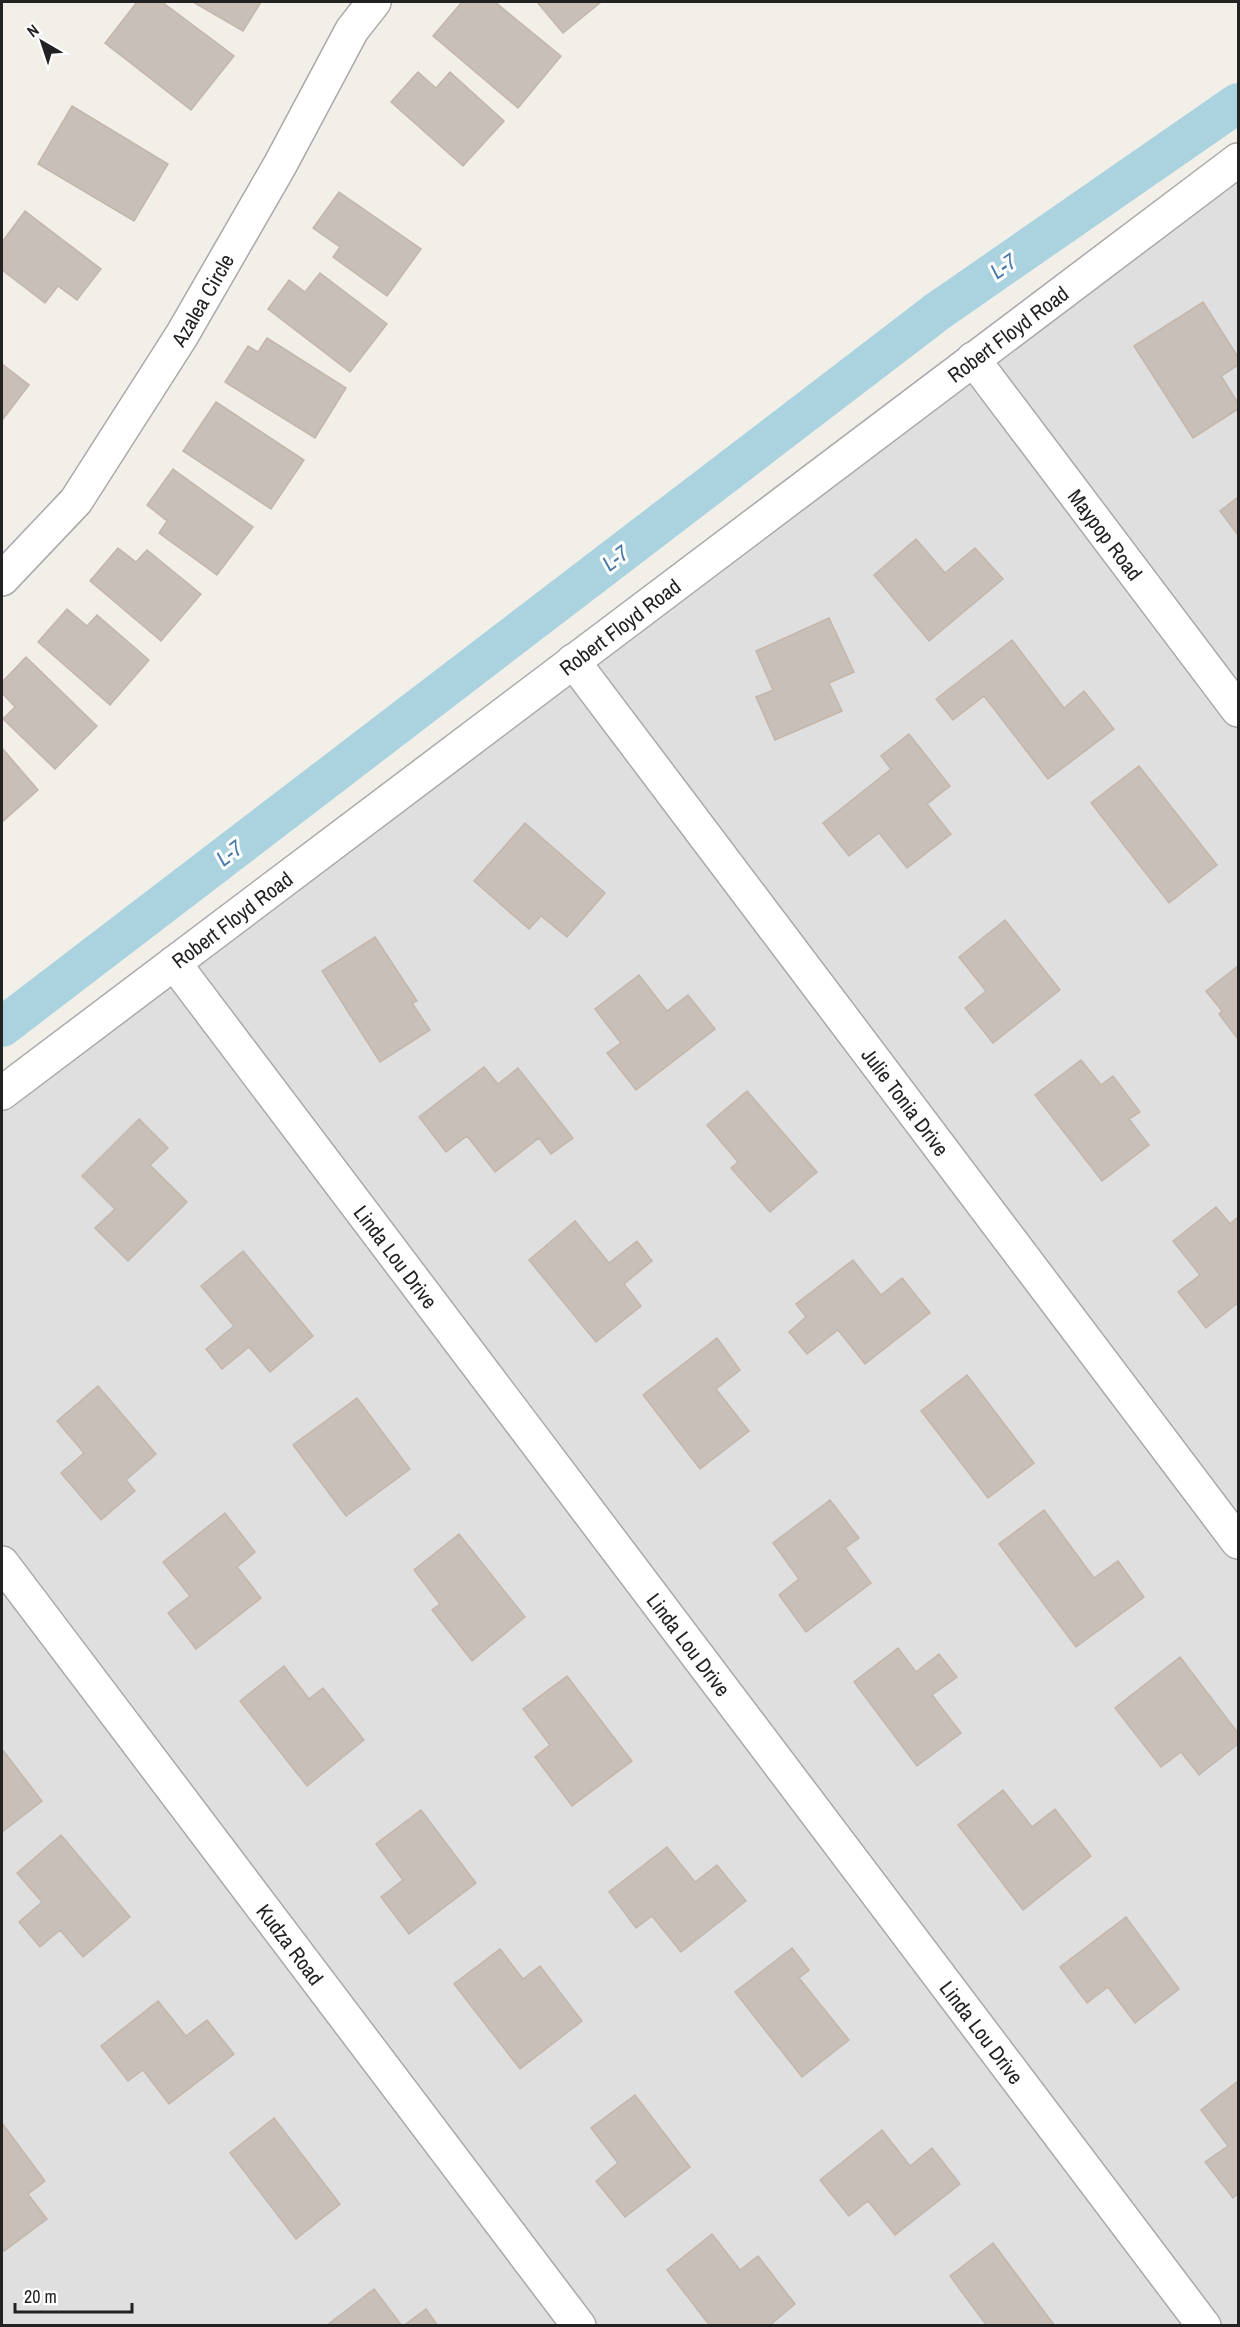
<svg xmlns="http://www.w3.org/2000/svg" width="1240" height="2327" font-family="'Archivo Narrow',sans-serif">
<style>
.residential{fill:#e0dfdf}
.lines{fill:none;stroke-linecap:round;stroke-linejoin:round}
.canal{stroke:#aad3df;stroke-width:40}
.building{fill:#c7bfb8;stroke:#c4b6ab;stroke-width:1.5}
.minor-casing{stroke:#a9a9a9;stroke-width:36}
.minor{stroke:#fff;stroke-width:33}
.labels{text-anchor:middle;dominant-baseline:central;stroke-width:6;stroke-linejoin:round;paint-order:stroke}
.street-label{font-size:21px;fill:#222;stroke:#fff}
.water-label{font-size:22px;font-style:italic;fill:#4a7aab;stroke:#fff}
</style>
<rect width="100%" height="100%" fill="#f2efe9"/>
<!-- residential -->
<path class="residential" d="M1238 149V2325L2 2326V1086Z"/>
<g class="lines">
<!-- canal -->
<path class="canal" d="M2 1027 938 311 1238 103"/>
</g>
<!-- building -->
<path class="building" d="M137 2H162L234 56 191 110 105 43Z
M193 2H261L243 31Z
M462 2H495L561 56 518 108 433 36Z
M537 2H601L563 33Z
M418 72 436 88 450 72 504 121 463 166 391 102Z
M72 106 168 164 134 221 38 164Z
M339 192 421 249 387 296 333 257 340 247 313 228Z
M25 211 101 269 77 300 58 286 45 303 2 270V242Z
M320 273 387 324 350 372 268 309 289 280 305 292Z
M1203 302 1238 357V365L1221 376 1238 403V409L1193 438 1134 346Z
M267 338 346 388 315 438 225 382 248 346 258 352Z
M2 364 29 385 3 419 2 417Z
M216 402 304 460 271 509 183 451Z
M173 469 253 527 217 575 159 533 167 521 147 505Z
M1238 497V535L1220 511Z
M916 539 945 573 975 548 1003 579 929 641 874 575Z
M118 548 136 562 147 550 201 594 161 641 90 581Z
M67 609 87 626 97 615 149 660 110 705 38 642Z
M829 618 854 672 829 683 842 711 775 740 756 697 773 690 756 651Z
M1012 640 1064 708 1084 691 1114 729 1048 779 984 696 953 720 936 699Z
M26 657 97 726 55 769 3 719 15 707 2 693V682Z
M909 734 950 786 927 804 951 834 907 868 879 833 849 856 823 823 891 769 881 756Z
M2 748 38 790 2 822Z
M1139 766 1217 865 1169 903 1091 803Z
M525 823 605 893 567 937 541 916 529 929 474 881Z
M1005 920 1060 990 993 1043 965 1008 986 991 959 957Z
M375 937 417 1001 412 1003 430 1030 380 1062 322 971Z
M1238 966V1039L1219 1014 1222 1011 1206 991Z
M639 975 667 1011 688 995 715 1029 636 1090 607 1053 621 1043 595 1009Z
M1081 1060 1101 1085 1113 1076 1140 1112 1129 1119 1149 1145 1102 1181 1035 1095Z
M484 1067 498 1084 518 1068 573 1138 551 1154 539 1138 495 1172 467 1136 446 1152 419 1117Z
M747 1091 817 1172 770 1212 731 1168 738 1162 707 1125Z
M139 1119 168 1148 150 1165 187 1202 128 1261 95 1228 115 1209 82 1176Z
M1216 1207 1230 1224 1238 1217V1303L1206 1328 1178 1292 1200 1275 1173 1241Z
M575 1221 609 1263 637 1241 652 1261 624 1284 641 1306 596 1342 529 1260Z
M243 1251 313 1336 270 1372 249 1347 222 1369 206 1349 234 1326 201 1286Z
M853 1260 881 1295 902 1278 930 1313 865 1364 838 1330 807 1354 789 1332 806 1317 796 1304Z
M717 1338 740 1370 716 1389 749 1431 700 1469 643 1395Z
M967 1375 1034 1463 988 1498 921 1411Z
M98 1386 156 1454 126 1480 135 1491 101 1520 61 1473 84 1453 57 1421Z
M357 1398 410 1469 346 1516 293 1445Z
M830 1500 859 1538 845 1548 871 1583 806 1632 779 1595 799 1579 773 1543Z
M1044 1510 1094 1578 1118 1561 1144 1597 1076 1647 999 1544Z
M225 1513 255 1552 237 1567 261 1598 196 1649 168 1613 190 1596 163 1562Z
M459 1534 525 1617 472 1661 432 1610 440 1604 414 1570Z
M898 1648 916 1672 939 1654 957 1677 932 1695 961 1733 917 1766 854 1682Z
M1180 1657 1238 1733V1744L1199 1775 1181 1752 1161 1767 1115 1708Z
M284 1666 309 1699 323 1688 364 1740 307 1786 240 1701Z
M567 1676 632 1761 572 1806 535 1757 550 1745 523 1709Z
M2 1749 42 1801 2 1832Z
M1003 1790 1032 1827 1055 1809 1091 1856 1023 1910 958 1825Z
M421 1810 476 1883 409 1934 381 1897 403 1880 376 1844Z
M61 1835 130 1917 83 1957 60 1930 40 1947 19 1922 42 1902 17 1873Z
M667 1847 695 1882 717 1865 746 1901 681 1952 652 1916 636 1928 609 1892Z
M1126 1917 1179 1989 1135 2023 1108 1987 1087 2003 1060 1967Z
M792 1948 809 1970 799 1978 849 2040 802 2077 735 1992Z
M500 1949 523 1979 540 1966 582 2021 520 2069 454 1984Z
M158 2001 186 2036 207 2020 234 2054 169 2104 143 2070 128 2081 101 2046Z
M1238 2081V2194L1233 2198 1205 2162 1228 2146 1201 2110Z
M635 2095 690 2167 625 2217 596 2181 618 2163 591 2128Z
M274 2118 340 2204 296 2239 230 2153Z
M2 2123 45 2181 28 2194 47 2219 4 2251 2 2247Z
M882 2130 910 2166 932 2148 960 2184 895 2235 868 2201 849 2216 820 2180Z
M712 2234 740 2270 758 2256 795 2304 769 2326H710L667 2270Z
M993 2243 1055 2326H987L950 2276Z
M374 2289 402 2326H326Z
M426 2309 438 2326H403Z"/>
<g class="lines">
<defs>
<g id="minor">
<path id="s1" d="M973 359 1238 710"/>
<path id="s2" d="M2 579 76 501 182 335 280 165 352 30 374 2"/>
<path id="s3" d="M573 661 1238 1542"/>
<path id="s4" d="M174 963 1204 2326"/>
<path id="s5" d="M2 1093 1238 160"/>
<path id="s6" d="M2 1563 579 2326"/>
</g>
</defs>
<!-- minor casing -->
<use href="#minor" class="minor-casing"/>
<!-- minor -->
<use href="#minor" class="minor"/>
</g>
<g class="labels">
<!-- street labels -->
<g class="street-label">
<text stroke="none"><textPath href="#s2" startOffset="345">Azalea Circle</textPath></text>
<text stroke="none"><textPath href="#s5" startOffset="1260">Robert Floyd Road</textPath></text>
<text stroke="none"><textPath href="#s1" startOffset="220">Maypop Road</textPath></text>
<text stroke="none"><textPath href="#s5" startOffset="774">Robert Floyd Road</textPath></text>
<text stroke="none"><textPath href="#s5" startOffset="288">Robert Floyd Road</textPath></text>
<text stroke="none"><textPath href="#s3" startOffset="552">Julie Tonia Drive</textPath></text>
<text stroke="none"><textPath href="#s4" startOffset="368">Linda Lou Drive</textPath></text>
<text stroke="none"><textPath href="#s4" startOffset="854">Linda Lou Drive</textPath></text>
<text stroke="none"><textPath href="#s6" startOffset="478">Kudza Road</textPath></text>
<text stroke="none"><textPath href="#s4" startOffset="1340">Linda Lou Drive</textPath></text>
</g>
<!-- water labels -->
<g class="water-label">
<text transform="translate(1003 266) rotate(-35)">L-7</text>
<text transform="translate(615 558) rotate(-37)">L-7</text>
<text transform="translate(229 853) rotate(-37)">L-7</text>
</g>
</g>
<!-- border -->
<rect width="1240" height="2327" fill="none" stroke="#222222" stroke-width="6"/>
<!-- north arrow -->
<g transform="translate(42 42) rotate(321)" stroke="#ffffff" stroke-width="4.5" paint-order="stroke">
<path d="M0-4.5L10 22L0 15L-10 22Z" fill="#222222"/>
<text y="-9" font-size="16" font-weight="bold" text-anchor="middle" fill="#222222">N</text>
</g>
<!-- scale -->
<path d="M15 2303v9h117v-9" fill="none" stroke="#222222" stroke-width="3"/>
<text x="24" y="2303" font-size="18" fill="#222222" stroke="#ffffff" stroke-width="4.5" paint-order="stroke">20 m</text>
</svg>
